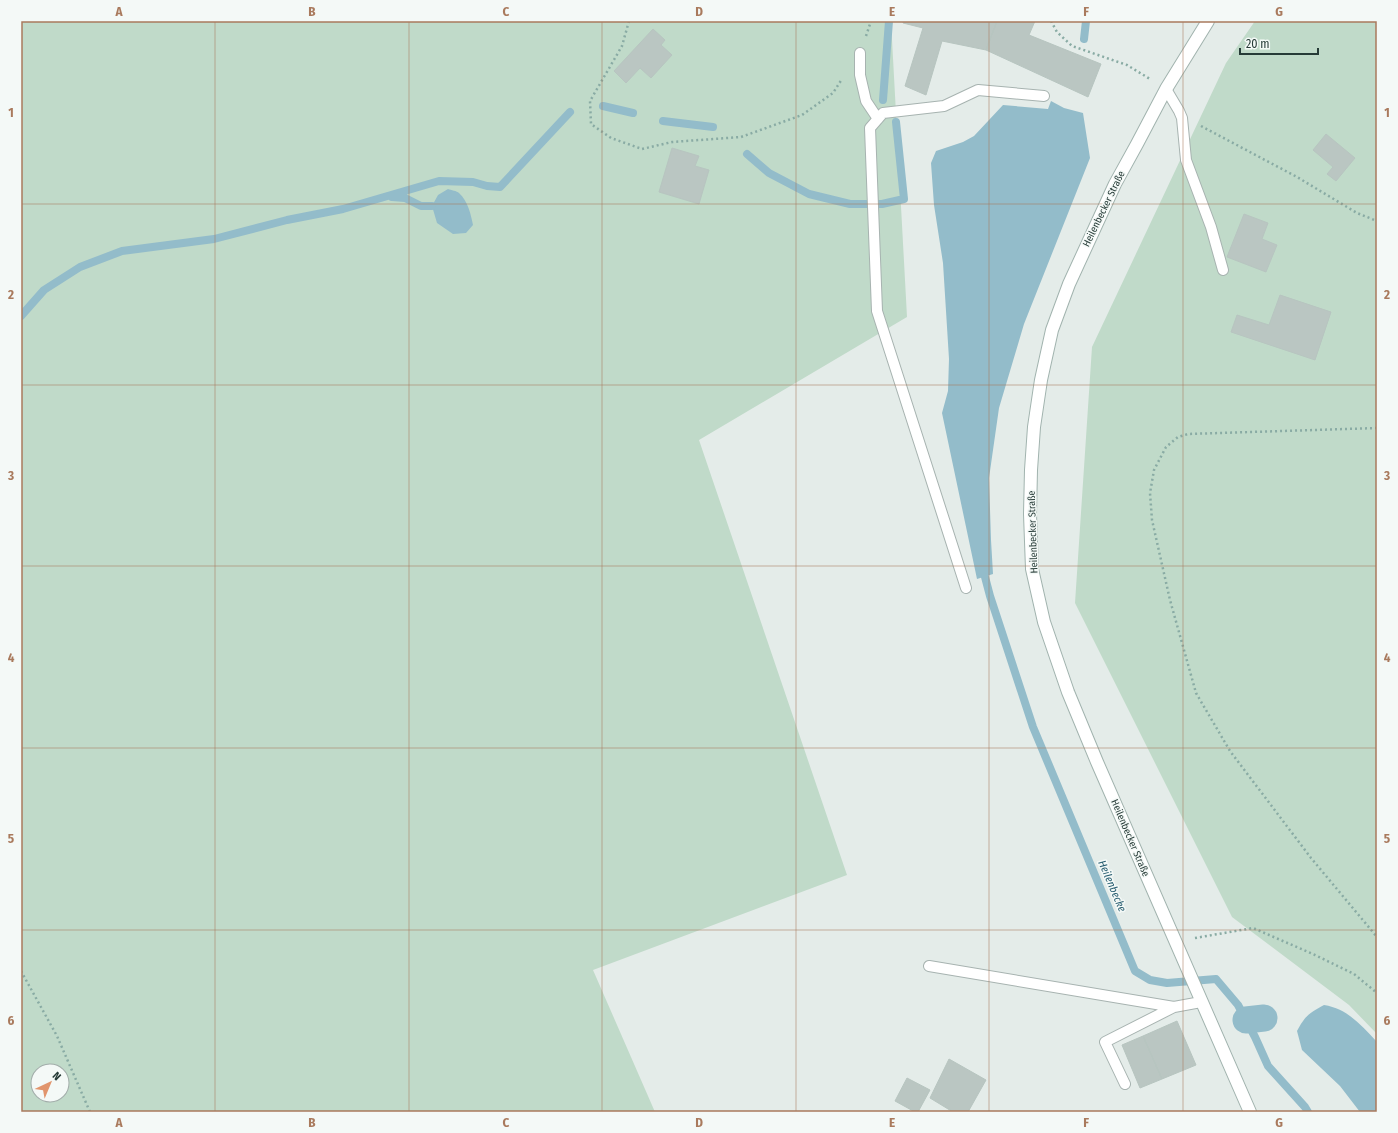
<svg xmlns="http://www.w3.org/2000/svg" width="1398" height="1133" font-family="'Fira Sans Condensed',sans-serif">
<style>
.green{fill:#c0dac9;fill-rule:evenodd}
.water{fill:#93bcca}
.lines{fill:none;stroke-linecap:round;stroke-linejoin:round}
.stream{stroke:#93bcca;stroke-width:8}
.canal{stroke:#93bcca;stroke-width:27}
.building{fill:#bac6c2;stroke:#b7c5c0}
.lane-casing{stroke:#a7b3b0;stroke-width:12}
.secondary-casing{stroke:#a1b3ae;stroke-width:14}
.path{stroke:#89aba4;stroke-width:2.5;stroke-dasharray:2 3;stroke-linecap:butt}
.lane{stroke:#fff;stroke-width:10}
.secondary{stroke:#fff;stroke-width:12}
.grid{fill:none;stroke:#a97a5d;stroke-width:1;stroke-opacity:0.55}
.labels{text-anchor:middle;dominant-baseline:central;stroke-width:3;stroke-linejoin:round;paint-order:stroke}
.street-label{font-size:10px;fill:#263b37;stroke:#f4f9f7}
.water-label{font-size:11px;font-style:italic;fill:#275d70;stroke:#f4f9f7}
.neatline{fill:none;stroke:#a97a5d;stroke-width:1.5}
.grid-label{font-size:13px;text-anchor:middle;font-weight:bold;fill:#a97a5d}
</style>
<rect width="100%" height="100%" fill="#e4ece9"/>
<!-- green -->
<path class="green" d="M21 21H891L907 317 699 440 847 875 593 970 655 1112H21ZM38 1071H62V1095H38Z
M1255 21H1377V1034L1349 1005 1232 917 1075 603 1092 347 1226 63Z"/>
<!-- water -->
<path class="water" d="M1051 101 1064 108 1083 113 1090 158 1024 324 999 408 989 478 991 540 993 574 977 579 942 413 948 391 949 359 943 263 934 205 931 163 936 151 963 142 974 136 1003 105 1048 109Z
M448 189C451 190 457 191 459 193 468 201 471 215 473 225L466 233 453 234 437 223 432 206 438 195Z
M1324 1005C1348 1009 1361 1025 1377 1042V1112H1360L1340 1086 1302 1050 1297 1031C1305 1016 1309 1013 1324 1005Z"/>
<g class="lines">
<!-- stream -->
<path class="stream" d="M1084 39 1086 21
M883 100 889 21
M603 106 633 113
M663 121 713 127
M747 154 769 173 809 194 850 204H882L904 199 896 122
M392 197 405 198 421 206H432
M21 316 44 290 80 267 122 251 214 239 287 220 343 209 439 181 473 182 487 186 500 187 570 112
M985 577 990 596 1033 727 1135 971 1150 980 1167 983 1216 979 1238 1005 1255 1037 1268 1066 1305 1107 1308 1112"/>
<!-- canal -->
<path class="canal" d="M1246 1020 1264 1018"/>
</g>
<!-- building -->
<path class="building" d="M903 21H997L986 50 942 41 926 95 905 86 923 28 903 23Z
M997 21H1035L1029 35 1101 64 1088 97 986 50Z
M653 29 665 40 661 45 672 55 651 78 640 68 626 83 614 71Z
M1326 134 1355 158 1336 181 1327 174 1333 167 1313 150Z
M672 148 699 156 695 166 709 170 699 204 659 192Z
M1244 214 1268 223 1262 239 1277 245 1266 272 1227 257Z
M1280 295 1331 312 1315 360 1231 332 1237 315 1269 325Z
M1177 1021 1196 1065 1162 1079 1143 1036Z
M1143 1036 1162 1079 1140 1088 1122 1045Z
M949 1059 986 1080 968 1112H953L930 1098Z
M907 1078 930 1090 918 1112H915L895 1101Z"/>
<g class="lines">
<defs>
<path id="lane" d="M860 53V75L866 101 878 119
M1166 89 1179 111 1182 118 1186 160 1211 227 1223 270
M966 588 877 311 870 128 883 113 944 106 978 90 1044 96
M929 966 1174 1007 1201 1002
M1125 1084 1105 1042 1174 1007"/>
<path id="secondary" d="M1208 21 1166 89 1137 144 1115 184 1069 284 1052 330 1041 380 1034 427 1031 470 1030 514 1032 569 1044 622 1068 692 1097 762 1250 1112"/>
</defs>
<!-- lane casing -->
<use href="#lane" class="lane-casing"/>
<!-- secondary casing -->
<use href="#secondary" class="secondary-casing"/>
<!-- path -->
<path class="path" d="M629 21 622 46 590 101 591 124 611 138 642 149 672 142 741 137 802 115 833 93 842 79
M1051 21 1057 32 1072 46 1127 65 1150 79
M866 36 871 21
M1201 126 1297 177 1357 213 1377 221
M1377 428 1188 434 1178 437 1166 447 1154 470 1150 493 1152 520 1170 600 1196 693 1230 751 1311 858 1377 937
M1195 938 1253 928 1315 955 1354 974 1377 993
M21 971 57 1036 90 1112"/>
<!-- lane -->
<use href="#lane" class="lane"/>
<!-- secondary -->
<use href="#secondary" class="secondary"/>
</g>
<!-- grid -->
<path class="grid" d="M215 21V1112M409 21V1112M602 21V1112M796 21V1112M989 21V1112M1183 21V1112M21 204H1377M21 385H1377M21 566H1377M21 748H1377M21 930H1377"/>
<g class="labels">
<!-- street labels -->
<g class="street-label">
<text transform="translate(1104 209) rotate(-64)">Heilenbecker Straße</text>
<text transform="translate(1033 532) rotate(-92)">Heilenbecker Straße</text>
<text transform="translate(1130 838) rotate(67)">Heilenbecker Straße</text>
</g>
<!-- water labels -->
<g class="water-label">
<text transform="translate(1112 886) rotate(67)">Heilenbecke</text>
</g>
</g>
<!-- border -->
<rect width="1398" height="1133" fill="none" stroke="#f4f9f7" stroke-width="44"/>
<!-- north arrow -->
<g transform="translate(50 1083) rotate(44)"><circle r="19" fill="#f4f9f7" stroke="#a2adaa"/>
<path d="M0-3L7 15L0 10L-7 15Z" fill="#e1956d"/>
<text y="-6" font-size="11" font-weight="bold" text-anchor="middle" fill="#263b37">N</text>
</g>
<!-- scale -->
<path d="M1240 48v6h78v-6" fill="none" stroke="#263b37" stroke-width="2"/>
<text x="1246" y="48" font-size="12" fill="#263b37" stroke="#f4f9f7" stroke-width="3" paint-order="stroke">20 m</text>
<rect x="22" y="22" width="1354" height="1089" class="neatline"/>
<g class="grid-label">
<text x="119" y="16">A</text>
<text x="312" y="16">B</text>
<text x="506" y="16">C</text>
<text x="699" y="16">D</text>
<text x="892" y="16">E</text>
<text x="1086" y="16">F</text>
<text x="1279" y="16">G</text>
<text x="11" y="117">1</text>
<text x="1387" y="117">1</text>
<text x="11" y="299">2</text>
<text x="1387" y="299">2</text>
<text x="11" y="480">3</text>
<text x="1387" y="480">3</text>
<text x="11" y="662">4</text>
<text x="1387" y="662">4</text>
<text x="11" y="843">5</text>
<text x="1387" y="843">5</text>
<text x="11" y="1025">6</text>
<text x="1387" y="1025">6</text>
<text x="119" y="1127">A</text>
<text x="312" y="1127">B</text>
<text x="506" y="1127">C</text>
<text x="699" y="1127">D</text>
<text x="892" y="1127">E</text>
<text x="1086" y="1127">F</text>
<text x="1279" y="1127">G</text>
</g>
</svg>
